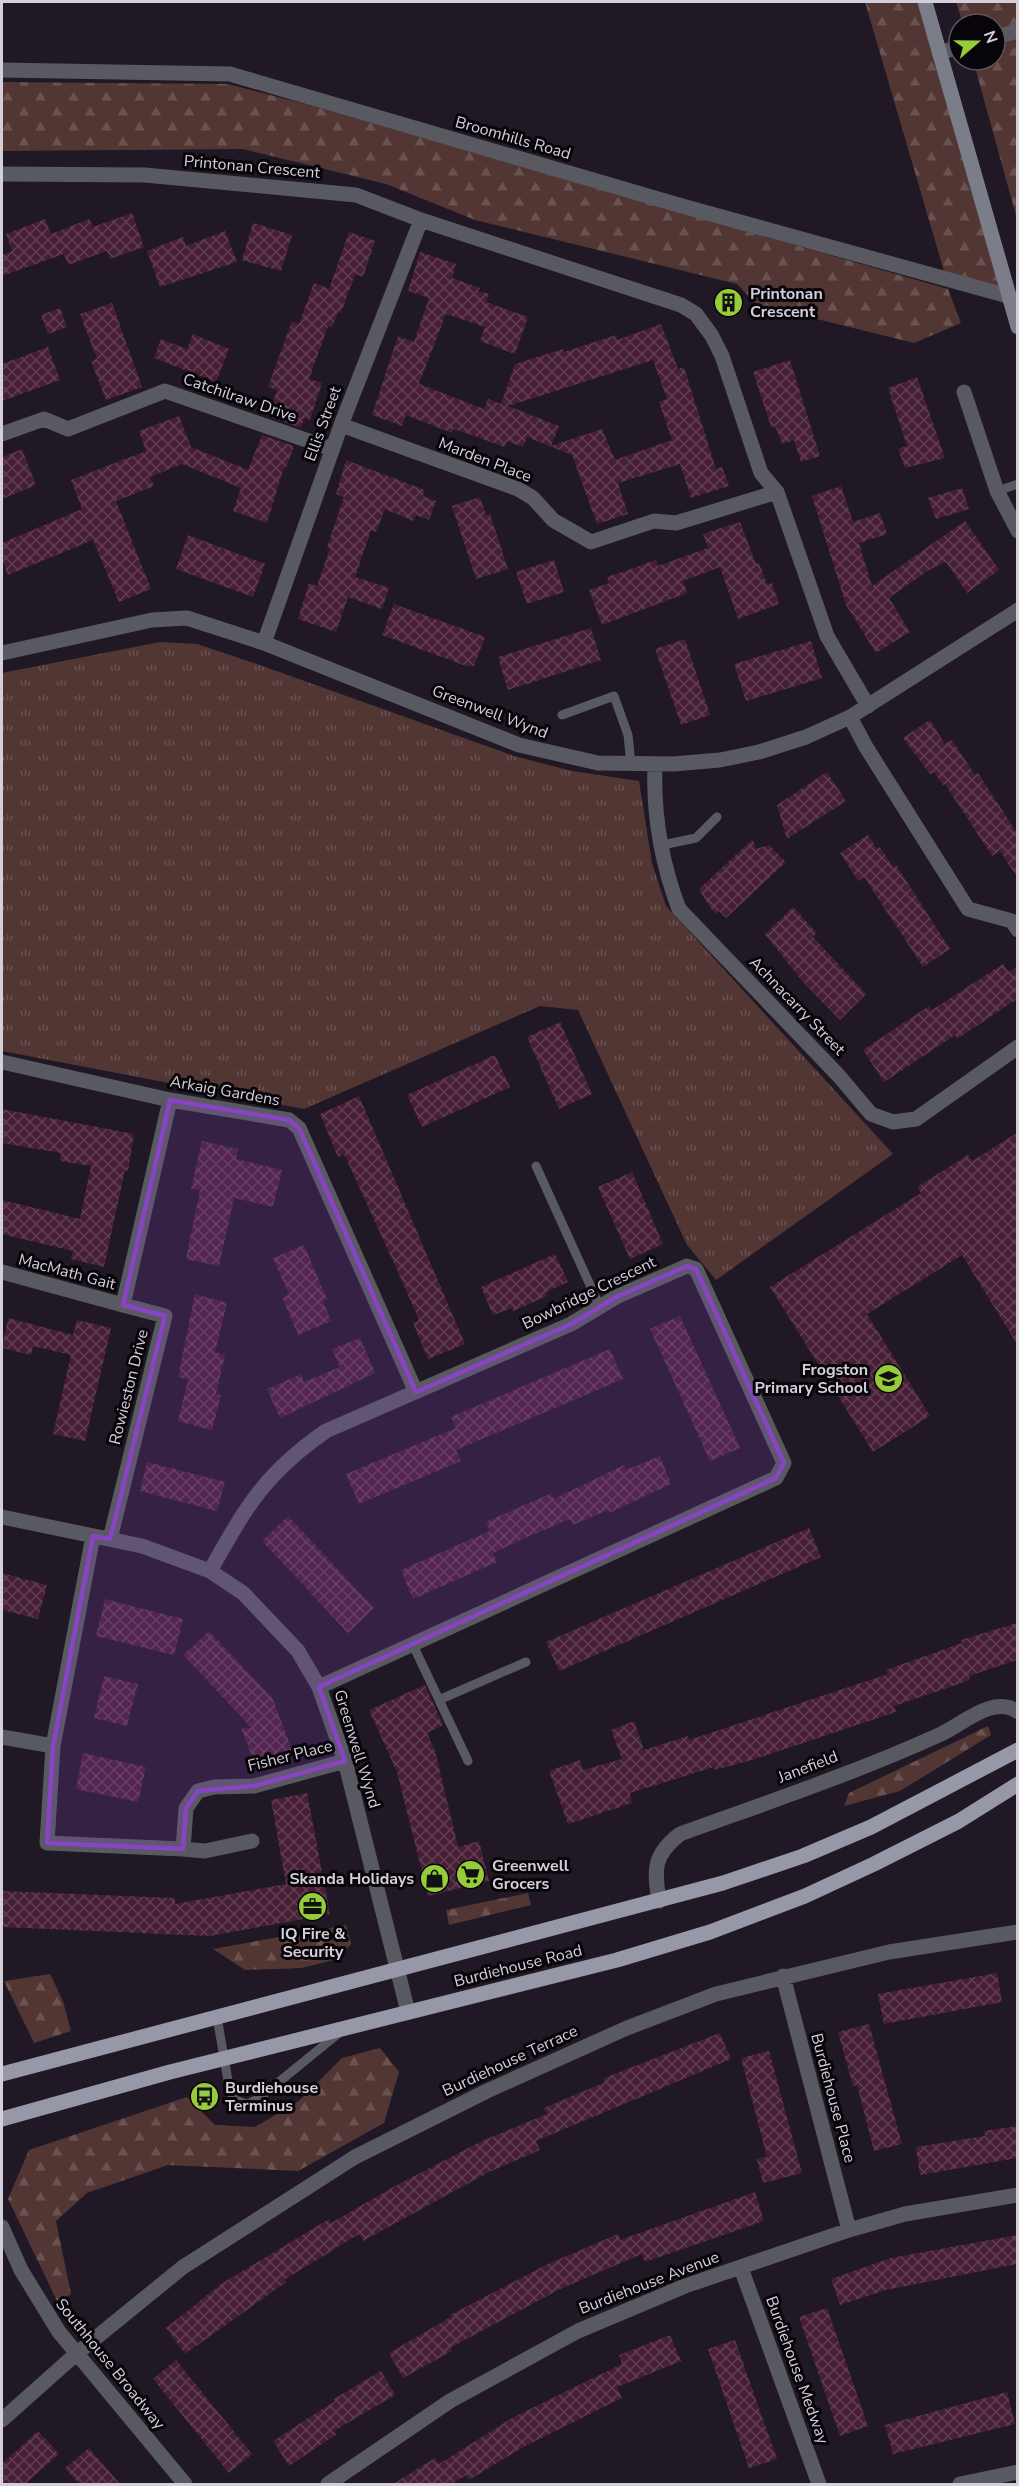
<svg xmlns="http://www.w3.org/2000/svg" width="1019" height="2486" font-family="'Nunito Sans',sans-serif">
<style>
.forest{fill:url(#forest-firs)}
.park{fill:url(#park-tufts)}
.building{fill:url(#building-cross-hatch);fill-rule:evenodd}
.lines{fill:none;stroke-linecap:round;stroke-linejoin:round}
.lane{stroke:#585961;stroke-width:9}
.street{stroke:#585961;stroke-width:15}
.secondary{stroke:#7b7d89;stroke-width:15}
.primary{stroke:#9698a8;stroke-width:15}
.marked{fill:#8844c3;fill-opacity:0.2;stroke:#8844c3;stroke-width:4.5;stroke-linejoin:round}
.labels{text-anchor:middle;dominant-baseline:central;stroke-width:6;stroke-linejoin:round;paint-order:stroke}
.street-label{font-size:16px;fill:#d4cfd8;stroke:#08050a}
.poi-label{font-size:16px;font-weight:bold;fill:#d4cfd8;stroke:#08050a;text-anchor:start}
</style>
<defs>
<pattern id="forest-firs" width="22" height="20" patternUnits="userSpaceOnUse" patternTransform="scale(1.5)"><rect width="22" height="20" fill="#523634"/><path d="M5 1l3.5 6h-7zM16 11l3.5 6h-7z" fill="#6a5251"/></pattern>
<pattern id="park-tufts" width="24" height="20" patternUnits="userSpaceOnUse" patternTransform="scale(1.5)"><rect width="24" height="20" fill="#523634"/><path d="M3 7l-1-3M5 7V3M7 7l1-3M15 17l-1-3M17 17v-4M19 17l1-3" fill="none" stroke="#6a5251"/></pattern>
<pattern id="building-cross-hatch" width="8" height="8" patternUnits="userSpaceOnUse" patternTransform="scale(1.5)"><rect width="8" height="8" fill="#471f35"/><path d="M0 0l8 8M0 8l8-8" fill="none" stroke="#613e52"/></pattern>
</defs>
<rect width="100%" height="100%" fill="#201824"/>
<!-- forest -->
<path class="forest" d="M865 2H925L1008 296 946 278Z
M956 2H1017V219L973 60H995V24H963Z
M2 82 228 84 309 105 948 289 961 323 914 343 756 304 737 284 475 220 386 184 243 149 2 151Z
M988 1726 991 1735 900 1791 844 1806 849 1793Z
M528 1893 531 1905 449 1925 446 1910Z
M346 1925 351 1943 341 1958 302 1968 245 1970 213 1949Z
M50 1974 63 2001 71 2031 34 2043 4 1981Z
M380 2048 399 2072 384 2123 298 2171 168 2165 87 2193 56 2221 71 2294 58 2303 8 2199 29 2150 187 2097 215 2125 255 2127 299 2101 342 2058Z"/>
<!-- park -->
<path class="park" d="M160 642 197 644 257 664 514 756 572 771 639 781 652 863 666 906 893 1154 716 1280 687 1245 578 1010 540 1006 304 1109 2 1051V673Z"/>
<!-- building -->
<path class="building" d="M132 213 144 247 110 259 107 251 68 265 64 254 2 276V255L12 251 6 234 45 219 51 234 89 219 93 227Z
M253 223 292 235 281 271 242 260Z
M225 231 237 262 160 287 147 251 183 237 186 246Z
M349 232 375 241 363 277 355 274 341 313 338 312 332 327 328 326 309 379 322 383 310 420 304 418 301 428 268 416 277 390 268 387 292 321 299 324 314 283 329 289Z
M420 252 456 264 452 278 480 288 478 291 489 294 486 302 528 317 515 354 480 341 485 327 446 314 419 384 484 409 488 399 501 404 515 364 563 349 564 352 616 335 617 340 661 324 678 369 684 367 716 469 722 467 729 486 691 498 680 464 618 483 628 514 597 524 572 455 527 437 523 447 507 441 504 447 472 435 453 429 452 433 406 415 402 426 372 415 398 336 414 342 429 298 408 291ZM653 360 667 399 659 402 672 440 615 460 602 429 551 446 559 426 508 406Z
M112 303 142 387 106 400 91 361 97 359 80 314Z
M60 308 67 327 48 334 41 315Z
M193 334 229 349 216 382 154 358 161 339 187 349Z
M48 347 60 380 2 401V364Z
M790 360 820 456 801 462 794 440 782 444 775 426 771 427 753 372Z
M917 377 945 458 905 468 898 449 907 446 888 388Z
M179 416 191 447 248 470 262 435 294 446 286 468 284 467 267 523 233 511 241 488 182 464 150 477 154 486 116 501 151 589 119 602 93 540 8 575 2 559V543L82 509 71 480 146 451 139 431Z
M22 449 36 485 2 499V457Z
M346 460 425 490 423 496 436 501 429 520 416 515 413 521 385 509 376 532 371 530 355 577 389 588 382 609 348 597 336 632 298 619 309 583 317 586 330 548 327 547 344 497 336 494Z
M841 486 853 522 880 513 887 534 859 543 872 586 965 521 999 570 967 593 946 562 929 570 889 598 910 632 876 653 846 605 812 496Z
M962 488 969 509 936 519 928 498Z
M480 497 486 515 490 514 508 569 476 579 452 506Z
M740 522 756 564 759 563 767 584 772 583 779 604 738 619 720 567 683 581 687 593 602 625 589 590 609 583 607 577 634 568 656 560 658 566 708 548 703 534Z
M188 535 265 564 253 597 176 569Z
M554 560 564 592 527 604 516 572Z
M394 604 485 637 474 666H466L382 635Z
M591 628 601 660 508 690 498 657Z
M685 639 710 715 681 725 655 649Z
M811 641 822 678 746 701 734 664Z
M930 720 945 744 952 740 975 775 978 773 1017 833V877L1000 851 992 856 945 784 943 785 934 772 930 774 903 738Z
M827 772 846 801 787 839 777 805Z
M868 835 877 849 880 847 893 867 896 865 950 949 923 967 864 877 858 881 840 853Z
M753 839 756 849 769 845 786 862 726 918 719 911 716 914 709 906 699 889Z
M793 907 817 933 813 937 866 994 840 1020 802 981 765 934Z
M1003 964 1009 972 1017 967V999L957 1039 955 1035 884 1082 863 1050 929 1006 932 1010Z
M560 1022 592 1094 559 1109 527 1037Z
M495 1055 510 1087 422 1127 407 1095Z
M359 1096 465 1344 428 1359 413 1323 419 1320 398 1272 344 1154 338 1157 320 1114Z
M2 1109 134 1134 128 1171 125 1170 104 1267 71 1259 73 1251 2 1234V1200L80 1219 91 1166 60 1161 61 1153 2 1143Z
M1017 1133V1344L962 1255 867 1314 930 1416 873 1452 770 1287 921 1193 917 1187 968 1155 972 1161Z
M202 1141 238 1149 236 1159 282 1170 273 1207 234 1198 219 1266 186 1259 200 1190 191 1188Z
M632 1172 663 1244 630 1259 598 1187Z
M304 1245 327 1299 323 1301 331 1321 298 1335 282 1297 289 1295 273 1258Z
M555 1254 568 1282 546 1292 547 1296 513 1311 512 1308 493 1315 481 1287Z
M195 1294 227 1303 215 1352 225 1355 216 1394 221 1395 212 1430 178 1421 188 1380 178 1377Z
M680 1316 740 1448 710 1461 650 1329Z
M8 1318 73 1335 77 1320 111 1328 85 1441 53 1434 71 1355 33 1346 31 1355 2 1348Z
M360 1338 375 1373 280 1418 267 1389 301 1374 304 1382 340 1367 332 1349Z
M610 1349 623 1379 456 1450 461 1461 359 1504 346 1474 456 1428 451 1417Z
M660 1456 671 1484 609 1513 608 1510 573 1525 570 1519 525 1538 493 1553 497 1562 413 1599 401 1570 490 1531 486 1522 524 1505 552 1493 554 1499 624 1465 626 1470Z
M147 1462 225 1482 217 1511 140 1491Z
M288 1516 374 1608 348 1633 262 1541Z
M809 1528 821 1557 559 1671 546 1642Z
M2 1573 47 1585 38 1619 2 1610Z
M105 1599 183 1619 174 1655 96 1636Z
M1017 1623V1660L969 1676 970 1680 894 1706 896 1712 752 1760 715 1770 714 1767 630 1793 632 1803 568 1824 549 1771 580 1760 583 1770 622 1759 611 1730 634 1721 644 1750 688 1736 689 1740 888 1674 886 1670 962 1643 961 1640Z
M209 1631 273 1699 293 1753 263 1764H255L241 1728H252L183 1655Z
M104 1676 138 1684 127 1726 94 1718Z
M425 1685 443 1725 427 1733 435 1751 458 1847 479 1841 489 1881 428 1896 397 1772 369 1710Z
M83 1753 146 1767 138 1802 76 1789Z
M307 1793 330 1914 210 1936 2 1927V1891L175 1898V1904L286 1884 271 1800Z
M997 1973 1002 2002 884 2024 878 1994Z
M869 2024 902 2144 874 2151 857 2085 853 2086 838 2032Z
M720 2033 731 2059 536 2141 540 2150 489 2172 363 2241 359 2234 284 2280 286 2282 185 2354 166 2328 221 2284 329 2219 331 2223 395 2186 482 2141 547 2114 544 2108 605 2082 604 2078Z
M769 2051 802 2173 763 2183 757 2159 767 2157 741 2058Z
M1017 2126V2158L920 2175 916 2147 985 2136 984 2131Z
M755 2192 764 2221 645 2262 642 2254 560 2289 450 2348 452 2351 403 2378 389 2353 451 2317 450 2315 548 2264 618 2234 620 2240Z
M1017 2235V2264L886 2290 840 2305 831 2279 891 2258Z
M827 2308 868 2426 840 2436 799 2317Z
M670 2335 681 2361 617 2387 622 2398 525 2446 469 2480 466 2475 452 2484H393L435 2458 439 2464 512 2418 622 2364 619 2355Z
M735 2340 777 2459 749 2468 708 2349Z
M176 2360 252 2454 229 2473 153 2379Z
M381 2371 395 2395 334 2431 337 2434 289 2466 273 2441 335 2401 334 2399Z
M1007 2392 1015 2424 893 2454 885 2425Z
M38 2431 59 2454 25 2484H2V2464Z
M89 2448 120 2484H79L65 2468Z"/>
<g class="lines">
<!-- lane -->
<path class="lane" d="M997 491 1018 484
M562 715 614 696 628 735 631 765
M662 845 696 838 717 817
M536 1166 600 1307
M413 1645 468 1761
M441 1699 526 1662
M217 2017 230 2092 235 2100 247 2104 258 2099 339 2033"/>
<!-- street -->
<path class="street" d="M995 37 1018 31
M939 53 959 47
M2 70 230 74 682 206 1008 296
M2 174 145 175 356 195 421 220 681 305 696 314 712 336 722 356 761 473 777 492 827 636 868 706
M964 392 997 491 1018 531
M341 425 518 489 533 498 553 520 591 542 654 521 676 523 777 492
M2 434 44 419 68 429 165 391 332 449
M264 643 341 425 421 220
M2 653 152 620 187 618 264 643 519 745 598 763 673 764 720 760 759 752 806 737 850 717 1018 610
M850 717 866 747 968 909 1012 921 1018 930
M655 764C653 813 662 864 679 909L839 1076 871 1114 893 1122 916 1119 1018 1047
M2 1062 170 1100 289 1120 299 1128 416 1392
M2 1272 123 1305
M2 1517 142 1546 210 1571 243 1593 298 1651 319 1687 345 1761 408 2012
M93 1536 53 1746 47 1843 183 1849 186 1808 198 1791 214 1787 254 1786 345 1761
M110 1539 165 1316 123 1305 170 1100
M210 1571C246 1507 264 1474 326 1431L571 1324 616 1297 687 1266 696 1269 784 1463 776 1478 319 1687
M2 1737 53 1746
M183 1849 205 1851 252 1841
M659 1901C654 1869 653 1855 680 1834 766 1803 855 1773 939 1735 962 1725 993 1694 1018 1712
M783 1976 849 2230
M2 2227 21 2270 59 2332 185 2484
M741 2268 819 2484
M2 2420 76 2354 183 2267 355 2157 487 2091 627 2028 716 1994 889 1952 1018 1932
M328 2484 450 2401 578 2331 685 2286 849 2230 905 2214 1018 2195
M960 2484 1018 2472"/>
<!-- secondary -->
<path class="secondary" d="M925 2 1018 327"/>
<!-- primary -->
<path class="primary" d="M2 2074 723 1883 803 1856 871 1827 1018 1750
M2 2119 170 2072 617 1960 710 1932 805 1896 874 1864 959 1821 1018 1784"/>
</g>
<!-- marked area -->
<path class="marked" d="M170 1100 289 1120 299 1128 416 1392 571 1324 616 1297 687 1266 696 1269 784 1463 776 1478 319 1687 345 1761 254 1786 198 1791 186 1808 183 1849 47 1843 53 1746 93 1536 110 1539 165 1316 123 1305Z"/>
<!-- icons -->
<defs>
<symbol id="building-disc" viewBox="-11 -11 22 22"><circle r="9.5" fill="#96cc3a" stroke="#08050a"/><path d="M-4-6H4V6H1V3H-1V6H-4ZM-2.5-4.3h1.7v1.8h-1.7ZM.8-4.3h1.7v1.8H.8ZM-2.5-1h1.7V.8h-1.7ZM.8-1h1.7V.8H.8Z" fill="#111"/></symbol>
<symbol id="school-disc" viewBox="-11 -11 22 22"><circle r="9.5" fill="#96cc3a" stroke="#08050a"/><path d="M0-5L7-2L0 1L-7-2ZM-4 1L0 2.5L4 1V4Q0 6-4 4Z" fill="#111"/></symbol>
<symbol id="supermarket-disc" viewBox="-11 -11 22 22"><circle r="9.5" fill="#96cc3a" stroke="#08050a"/><path d="M-6-5.5h2.5l.6 2H6L4.5 2H-2.5L-4.4-4H-6ZM-1.5 3.2a1.3 1.3 0 1 0 .1 0ZM3 3.2a1.3 1.3 0 1 0 .1 0Z" fill="#111"/></symbol>
<symbol id="shop-disc" viewBox="-11 -11 22 22"><circle r="9.5" fill="#96cc3a" stroke="#08050a"/><path d="M-5-2.5h2.3a2.7 3.5 0 0 1 5.4 0H5L5.5 6h-11ZM-1.5-2.5h3a1.5 2.3 0 0 0-3 0Z" fill="#111"/></symbol>
<symbol id="office-disc" viewBox="-11 -11 22 22"><circle r="9.5" fill="#96cc3a" stroke="#08050a"/><path d="M-6-3h4V-5.5h4V-3h4V5H-6ZM-1-4.5V-3h2v-1.5ZM-6 0V1H6V0Z" fill="#111"/></symbol>
<symbol id="bus-disc" viewBox="-11 -11 22 22"><circle r="9.5" fill="#96cc3a" stroke="#08050a"/><path d="M-5-6H5V4H4V6H2V4H-2V6H-4V4H-5ZM-3.5-4V0h7V-4ZM-3.5 1.2v1.5H-2V1.2ZM2 1.2v1.5H3.5V1.2Z" fill="#111"/></symbol>
</defs>
<g fill-rule="evenodd">
<use href="#building-disc" x="712" y="286" width="33" height="33"/>
<use href="#school-disc" x="872" y="1362" width="33" height="33"/>
<use href="#supermarket-disc" x="454" y="1858" width="33" height="33"/>
<use href="#shop-disc" x="418" y="1862" width="33" height="33"/>
<use href="#office-disc" x="296" y="1890" width="33" height="33"/>
<use href="#bus-disc" x="188" y="2080" width="33" height="33"/>
</g>
<g class="labels">
<!-- street labels -->
<g class="street-label">
<text transform="translate(513 138) rotate(16)">Broomhills Road</text>
<text transform="translate(252 167) rotate(5)">Printonan Crescent</text>
<text transform="translate(240 398) rotate(19)">Catchilraw Drive</text>
<text transform="translate(323 424) rotate(-70)">Ellis Street</text>
<text transform="translate(485 460) rotate(21)">Marden Place</text>
<text transform="translate(490 712) rotate(21)">Greenwell Wynd</text>
<text transform="translate(797 1006) rotate(46)">Achnacarry Street</text>
<text transform="translate(225 1091) rotate(10)">Arkaig Gardens</text>
<text transform="translate(67 1272) rotate(15)">MacMath Gait</text>
<text transform="translate(589 1293) rotate(-26)">Bowbridge Crescent</text>
<text transform="translate(129 1387) rotate(-76)">Rowieston Drive</text>
<text transform="translate(357 1749) rotate(73)">Greenwell Wynd</text>
<text transform="translate(290 1756) rotate(-14)">Fisher Place</text>
<text transform="translate(808 1767) rotate(-21)">Janefield</text>
<text transform="translate(518 1966) rotate(-14)">Burdiehouse Road</text>
<text transform="translate(510 2061) rotate(-25)">Burdiehouse Terrace</text>
<text transform="translate(833 2098) rotate(75)">Burdiehouse Place</text>
<text transform="translate(649 2283) rotate(-21)">Burdiehouse Avenue</text>
<text transform="translate(110 2364) rotate(51)">Southhouse Broadway</text>
<text transform="translate(797 2370) rotate(70)">Burdiehouse Medway</text>
</g>
<!-- poi labels -->
<g class="poi-label">
<text x="750" y="294">Printonan<tspan x="750" dy="18">Crescent</tspan></text>
<text x="868" y="1370" text-anchor="end">Frogston<tspan x="868" dy="18">Primary School</tspan></text>
<text x="492" y="1866">Greenwell<tspan x="492" dy="18">Grocers</tspan></text>
<text x="414" y="1879" text-anchor="end">Skanda Holidays</text>
<text x="313" y="1934" text-anchor="middle">IQ Fire &amp;<tspan x="313" dy="18">Security</tspan></text>
<text x="225" y="2088">Burdiehouse<tspan x="225" dy="18">Terminus</tspan></text>
</g>
</g>
<!-- border -->
<rect width="1019" height="2486" fill="none" stroke="#d4cfd8" stroke-width="6"/>
<!-- north arrow -->
<g transform="translate(977 42) rotate(70)"><circle r="28" fill="#08050a" stroke="#5a565c" stroke-width="1.5"/>
<path d="M0-4.5L10 22L0 15L-10 22Z" fill="#96cc3a"/>
<text y="-9" font-size="16" font-weight="bold" text-anchor="middle" fill="#d4cfd8">N</text>
</g>
</svg>
